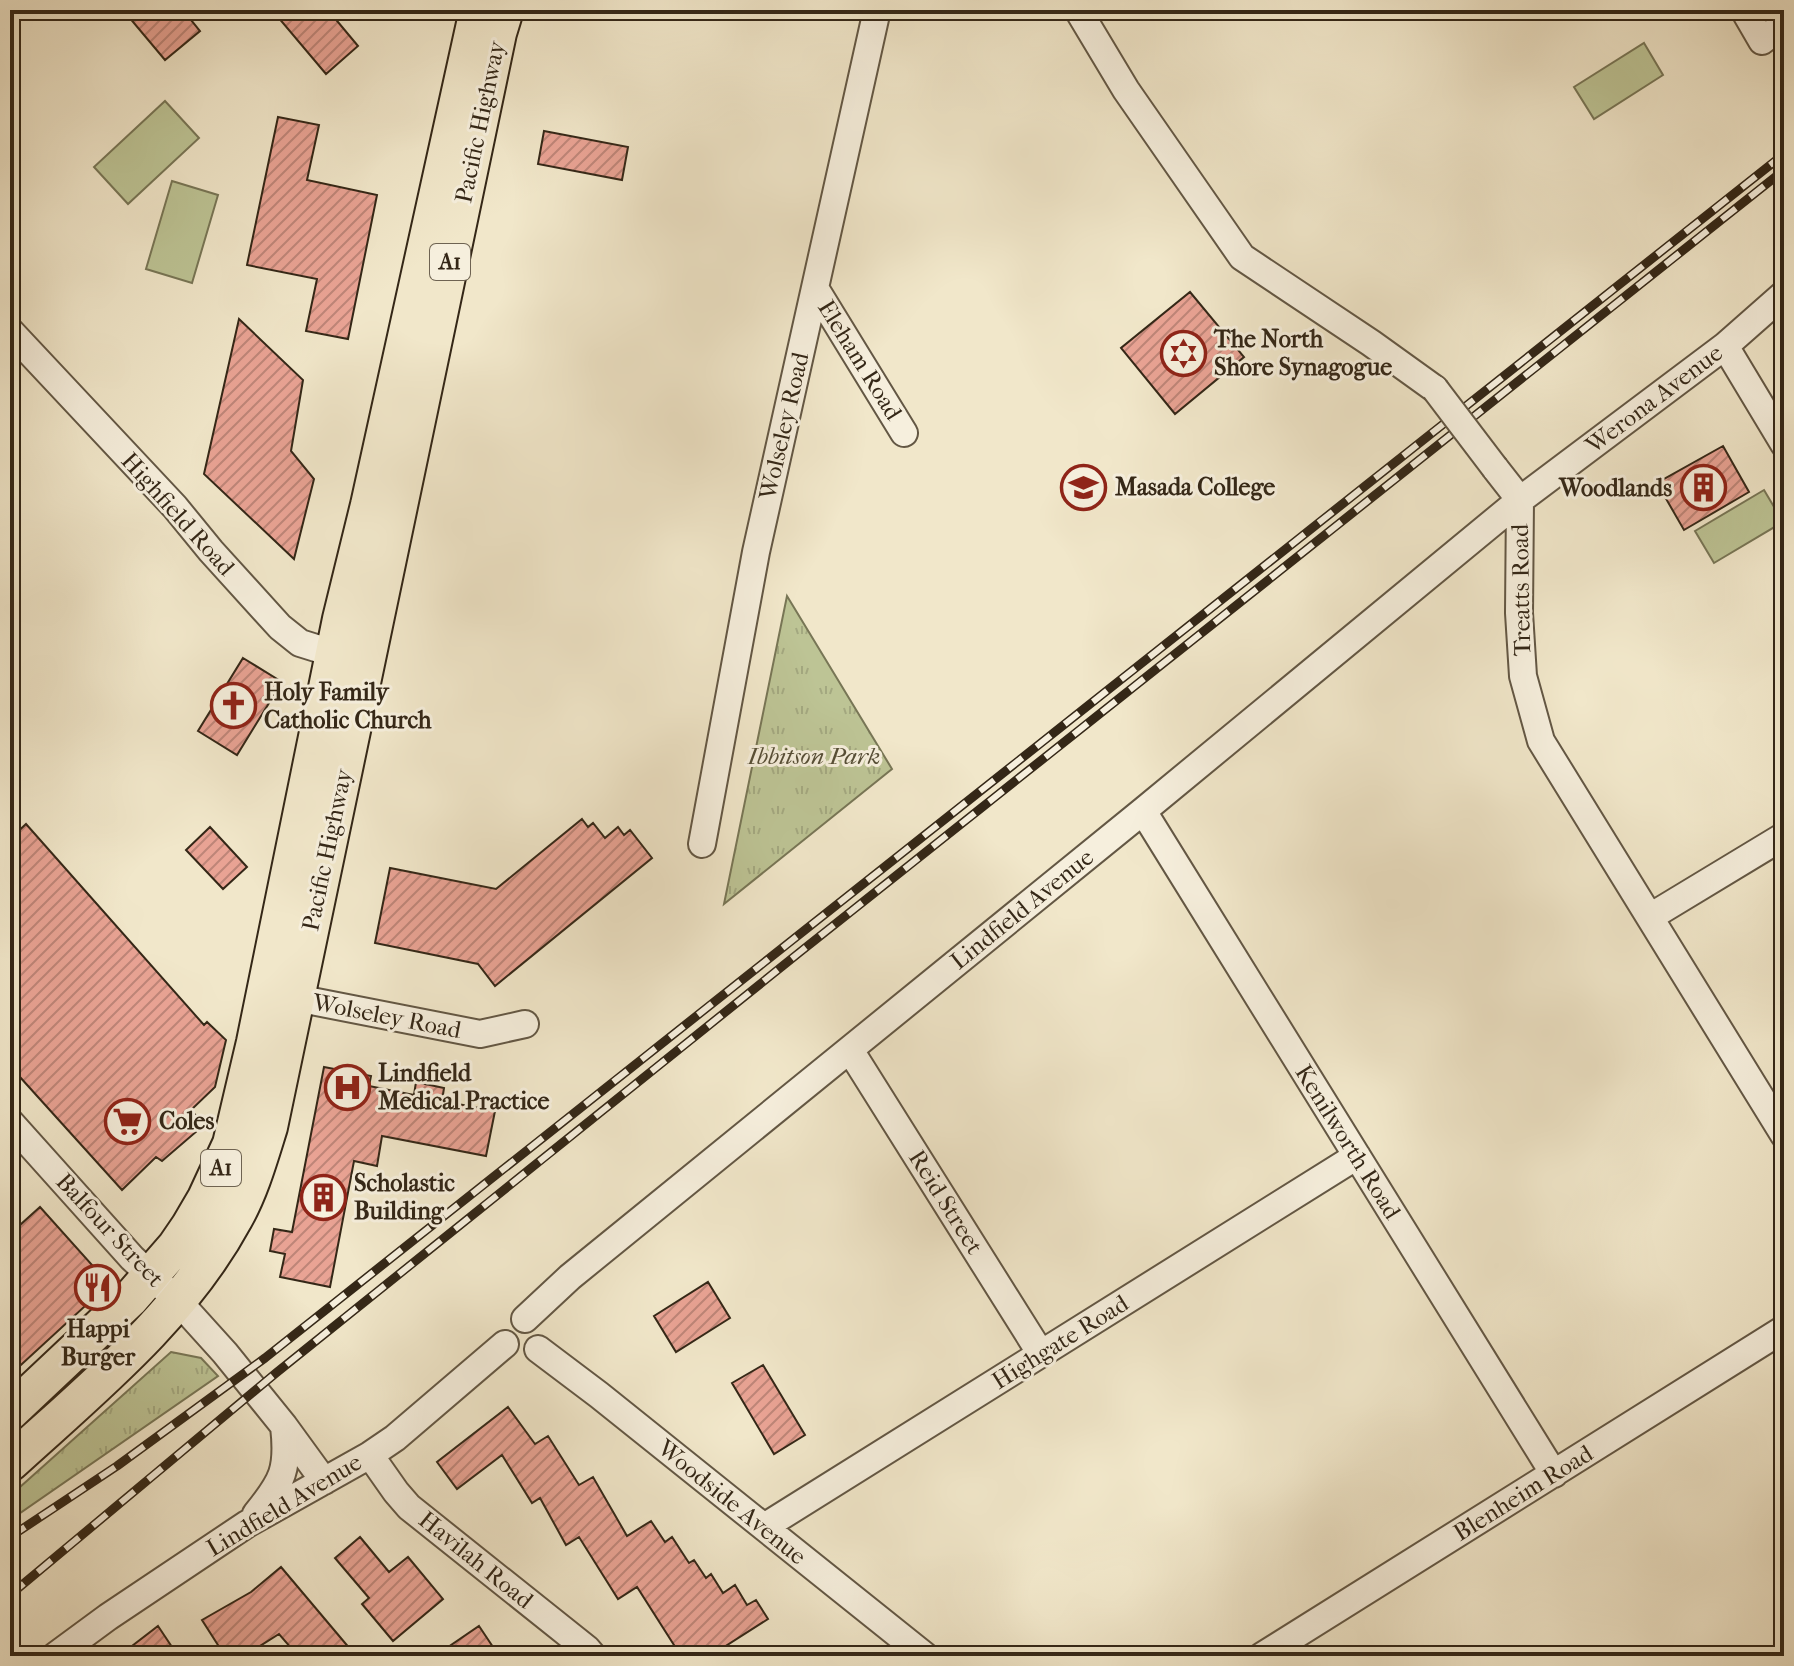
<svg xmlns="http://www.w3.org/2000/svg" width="1794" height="1666" font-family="'IM FELL French Canon',serif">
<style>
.grass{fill:#bdc495;stroke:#787656;stroke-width:2}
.park{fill:url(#park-tufts);stroke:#787656;stroke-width:2}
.building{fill:url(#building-hatch);stroke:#342717;stroke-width:2}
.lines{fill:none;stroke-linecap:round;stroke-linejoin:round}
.minor-casing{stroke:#635744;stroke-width:30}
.highway-casing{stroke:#342717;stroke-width:40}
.minor{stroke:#f6efdd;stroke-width:26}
.highway{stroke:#f1e7ca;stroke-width:36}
.rail-casing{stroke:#342717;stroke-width:9}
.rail{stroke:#f6efdd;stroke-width:6;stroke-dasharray:18;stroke-linecap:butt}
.minor-bridge-casing{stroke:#635744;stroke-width:30;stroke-linecap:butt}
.minor-bridge{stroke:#f6efdd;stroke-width:26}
.labels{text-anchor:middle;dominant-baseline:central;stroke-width:6;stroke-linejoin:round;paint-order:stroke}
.shield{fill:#f6efdd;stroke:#6e6352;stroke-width:2}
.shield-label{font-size:22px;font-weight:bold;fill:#342717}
.street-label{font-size:24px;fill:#342717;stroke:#f6efdd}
.poi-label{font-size:24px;font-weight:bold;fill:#342717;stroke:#f6efdd;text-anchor:start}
.park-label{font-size:24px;font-style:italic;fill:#564e36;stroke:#f6efdd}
</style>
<defs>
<pattern id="park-tufts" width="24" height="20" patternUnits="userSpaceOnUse" patternTransform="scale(2)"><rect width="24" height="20" fill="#bdc495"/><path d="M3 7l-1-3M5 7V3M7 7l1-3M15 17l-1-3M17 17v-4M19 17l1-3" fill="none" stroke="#a3a880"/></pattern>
<pattern id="building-hatch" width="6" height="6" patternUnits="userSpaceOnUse" patternTransform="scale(2)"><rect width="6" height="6" fill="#e9a394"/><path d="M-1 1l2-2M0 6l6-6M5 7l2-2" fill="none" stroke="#be8578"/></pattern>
</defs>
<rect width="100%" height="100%" fill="#f1e7ca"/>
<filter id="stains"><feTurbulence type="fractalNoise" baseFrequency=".0025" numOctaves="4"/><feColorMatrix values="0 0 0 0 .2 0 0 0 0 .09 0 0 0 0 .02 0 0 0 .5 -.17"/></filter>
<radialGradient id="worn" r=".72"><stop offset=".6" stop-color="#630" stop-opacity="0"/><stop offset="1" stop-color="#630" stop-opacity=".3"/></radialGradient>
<!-- grass -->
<path class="grass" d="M1644 43 1663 75 1594 119 1574 87Z
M165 101 199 138 128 204 94 167Z
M172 181 218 195 192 283 146 269Z
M1764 490 1783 522 1714 563 1695 531Z"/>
<!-- park -->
<path class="park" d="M787 596 892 769 724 904Z
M171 1352 201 1358 218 1376 10 1520V1496Z"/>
<!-- building -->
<path class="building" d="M123 10H183L200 31 165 60Z
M272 10H328L358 46 326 74Z
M278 117 319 125 307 180 377 195 348 339 306 331 317 279 247 265Z
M544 131 628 147 622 180 538 164Z
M1190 292 1244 357 1175 414 1121 348Z
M239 319 303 380 291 451 314 479 294 559 204 474Z
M1723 446 1749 492 1684 530 1657 483Z
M243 658 282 682 237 755 198 731Z
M582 819 588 827 593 823 605 838 618 827 624 835 630 830 652 858 495 986 478 964 375 943 390 868 496 889Z
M26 824 204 1025 207 1022 226 1040 215 1087 191 1110 204 1125 162 1161 156 1157 122 1190 10 1066V839Z
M210 827 247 867 223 889 186 850Z
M324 1067 371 1076 369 1086 414 1095 416 1082 444 1088 442 1101 495 1111 486 1156 382 1136 377 1166 354 1161 330 1287 280 1277 285 1254 270 1251 274 1229 292 1232Z
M40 1207 109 1284 10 1375V1234Z
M708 1282 730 1318 676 1352 654 1316Z
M763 1365 805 1435 774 1454 732 1383Z
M508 1407 535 1444 548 1436 579 1485 593 1477 627 1536 651 1521 665 1542 672 1537 689 1563 694 1560 706 1578 711 1574 723 1593 735 1585 747 1605 756 1600 768 1619 710 1656H681L637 1587 618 1599 579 1537 566 1545 540 1498 532 1503 502 1455 457 1489 437 1462Z
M360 1537 389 1572 408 1557 443 1599 393 1641 362 1604 369 1598 335 1558Z
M281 1567 340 1637 356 1656H298L279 1634 244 1656H225L202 1620 251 1592Z
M158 1626 178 1656H119Z
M479 1626 499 1656H435Z"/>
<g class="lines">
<defs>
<path id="minor" d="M1078 10 1126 90 1242 257 1371 343 1435 389
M1744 10 1762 41 1784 24
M815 288 904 433
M10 331 175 507 211 551 280 627 300 643 348 658
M1725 346 1784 444
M1495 468 1520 500 1519 613 1523 676 1541 741 1784 1135
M1143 811 1554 1474
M702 844 756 552 877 10
M1650 917 1784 836
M296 998 480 1034 525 1024
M850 1050 1041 1354
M10 1122 132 1258 178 1301 225 1353 284 1426 324 1481
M525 1319 570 1277 1143 811 1520 500 1725 346 1784 294
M538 1349 599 1395 925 1656
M370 1455 396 1492 409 1507 587 1649 593 1656
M256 1514C283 1481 289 1469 284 1426
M764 1527 1357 1156
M55 1656 108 1617 247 1524 370 1455 395 1438 505 1344
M1262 1656 1784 1329"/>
<path id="highway" d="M10 1412 130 1299 176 1246 189 1227 206 1198 231 1144 255 1042 341 619 369 505 478 10
M10 1463C91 1389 181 1317 234 1219 250 1191 259 1159 269 1127L498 33 505 10"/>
</defs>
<!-- minor casing -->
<use href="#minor" class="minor-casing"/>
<!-- highway casing -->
<use href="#highway" class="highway-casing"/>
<!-- minor -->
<use href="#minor" class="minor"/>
<!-- highway -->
<use href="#highway" class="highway"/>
<defs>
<path id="rail" d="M10 1537 117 1466 265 1358 1784 154
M10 1595 276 1373 800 952 1784 170"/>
</defs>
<!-- rail casing -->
<use href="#rail" class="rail-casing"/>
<!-- rail -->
<use href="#rail" class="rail"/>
<defs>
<path id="minor-bridge" d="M1435 389 1495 468"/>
</defs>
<!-- minor-bridge casing -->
<use href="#minor-bridge" class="minor-bridge-casing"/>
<!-- minor-bridge -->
<use href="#minor-bridge" class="minor-bridge"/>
</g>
<!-- icons -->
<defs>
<symbol id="synagogue-ring" viewBox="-11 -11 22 22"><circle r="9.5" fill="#f6efdd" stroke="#8f2418" stroke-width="1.5"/><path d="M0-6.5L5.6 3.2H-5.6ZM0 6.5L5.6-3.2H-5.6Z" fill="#8f2418"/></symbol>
<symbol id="school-ring" viewBox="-11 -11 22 22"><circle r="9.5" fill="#f6efdd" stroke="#8f2418" stroke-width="1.5"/><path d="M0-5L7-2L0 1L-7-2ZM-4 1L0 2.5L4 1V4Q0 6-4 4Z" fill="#8f2418"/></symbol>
<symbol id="building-ring" viewBox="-11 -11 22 22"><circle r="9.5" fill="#f6efdd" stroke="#8f2418" stroke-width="1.5"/><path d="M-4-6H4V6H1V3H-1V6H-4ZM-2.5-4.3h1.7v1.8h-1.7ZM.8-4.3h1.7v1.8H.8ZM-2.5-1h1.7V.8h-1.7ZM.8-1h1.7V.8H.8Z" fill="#8f2418"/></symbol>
<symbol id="church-ring" viewBox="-11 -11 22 22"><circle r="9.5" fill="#f6efdd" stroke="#8f2418" stroke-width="1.5"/><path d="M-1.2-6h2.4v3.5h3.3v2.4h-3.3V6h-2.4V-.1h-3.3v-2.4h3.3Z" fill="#8f2418"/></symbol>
<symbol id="hospital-ring" viewBox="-11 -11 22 22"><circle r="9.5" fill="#f6efdd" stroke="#8f2418" stroke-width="1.5"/><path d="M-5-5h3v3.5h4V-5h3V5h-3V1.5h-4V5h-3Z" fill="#8f2418"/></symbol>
<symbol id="supermarket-ring" viewBox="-11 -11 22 22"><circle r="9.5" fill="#f6efdd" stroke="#8f2418" stroke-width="1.5"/><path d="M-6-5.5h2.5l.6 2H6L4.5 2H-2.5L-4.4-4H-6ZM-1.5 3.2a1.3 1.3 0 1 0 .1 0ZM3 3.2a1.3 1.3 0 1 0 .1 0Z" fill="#8f2418"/></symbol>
<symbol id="restaurant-ring" viewBox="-11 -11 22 22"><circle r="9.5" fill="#f6efdd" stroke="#8f2418" stroke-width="1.5"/><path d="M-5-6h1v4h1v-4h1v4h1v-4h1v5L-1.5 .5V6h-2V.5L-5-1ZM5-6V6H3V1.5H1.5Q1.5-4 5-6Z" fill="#8f2418"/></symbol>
</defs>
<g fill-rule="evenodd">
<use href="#synagogue-ring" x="1158" y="328" width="51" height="51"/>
<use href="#school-ring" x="1058" y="462" width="51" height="51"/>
<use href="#building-ring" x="1678" y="462" width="51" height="51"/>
<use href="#church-ring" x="208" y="680" width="51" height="51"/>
<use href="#hospital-ring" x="322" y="1062" width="51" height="51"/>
<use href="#supermarket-ring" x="102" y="1096" width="51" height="51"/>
<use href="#building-ring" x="298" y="1172" width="51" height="51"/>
<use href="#restaurant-ring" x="72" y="1262" width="51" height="51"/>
</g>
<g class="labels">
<!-- shield labels -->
<g class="shield">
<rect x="430" y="244" width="40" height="36" rx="6"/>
<rect x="201" y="1150" width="40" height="36" rx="6"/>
</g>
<g class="shield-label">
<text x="450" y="262">A1</text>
<text x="221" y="1168">A1</text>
</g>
<!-- street labels -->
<g class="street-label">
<text transform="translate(480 122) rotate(-78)">Pacific Highway</text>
<text transform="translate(860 360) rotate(58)">Eleham Road</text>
<text transform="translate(1654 399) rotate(-37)">Werona Avenue</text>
<text transform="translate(784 426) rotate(-77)">Wolseley Road</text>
<text transform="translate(178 514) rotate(48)">Highfield Road</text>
<text transform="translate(1521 590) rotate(-91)">Treatts Road</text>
<text transform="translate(327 850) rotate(-78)">Pacific Highway</text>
<text transform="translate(1022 909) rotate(-39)">Lindfield Avenue</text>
<text transform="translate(387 1016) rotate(11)">Wolseley Road</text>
<text transform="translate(1348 1142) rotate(58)">Kenilworth Road</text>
<text transform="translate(946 1202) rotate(58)">Reid Street</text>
<text transform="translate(110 1230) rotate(47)">Balfour Street</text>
<text transform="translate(1060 1342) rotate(-32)">Highgate Road</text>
<text transform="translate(1523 1493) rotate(-32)">Blenheim Road</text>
<text transform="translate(732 1502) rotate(39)">Woodside Avenue</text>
<text transform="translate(284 1505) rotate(-31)">Lindfield Avenue</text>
<text transform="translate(476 1560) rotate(39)">Havilah Road</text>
</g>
<!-- poi labels -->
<g class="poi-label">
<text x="1214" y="339">The North<tspan x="1214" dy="28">Shore Synagogue</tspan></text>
<text x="1115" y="487">Masada College</text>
<text x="1672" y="488" text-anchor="end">Woodlands</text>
<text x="264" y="692">Holy Family<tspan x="264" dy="28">Catholic Church</tspan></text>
<text x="378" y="1073">Lindfield<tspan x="378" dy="28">Medical Practice</tspan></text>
<text x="159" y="1121">Coles</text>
<text x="354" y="1183">Scholastic<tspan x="354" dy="28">Building</tspan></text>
<text x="98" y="1329" text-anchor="middle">Happi<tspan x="98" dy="28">Burger</tspan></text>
</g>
<!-- park labels -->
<g class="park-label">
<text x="814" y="756">Ibbitson Park</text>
</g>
</g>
<!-- margin -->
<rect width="1794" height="1666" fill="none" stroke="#f1e7ca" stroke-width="40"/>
<rect x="12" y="12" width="1770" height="1642" fill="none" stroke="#342717" stroke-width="4"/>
<rect x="20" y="20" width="1754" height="1626" fill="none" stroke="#342717" stroke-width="2"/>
<rect width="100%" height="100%" filter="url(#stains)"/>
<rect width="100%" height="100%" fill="url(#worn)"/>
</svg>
